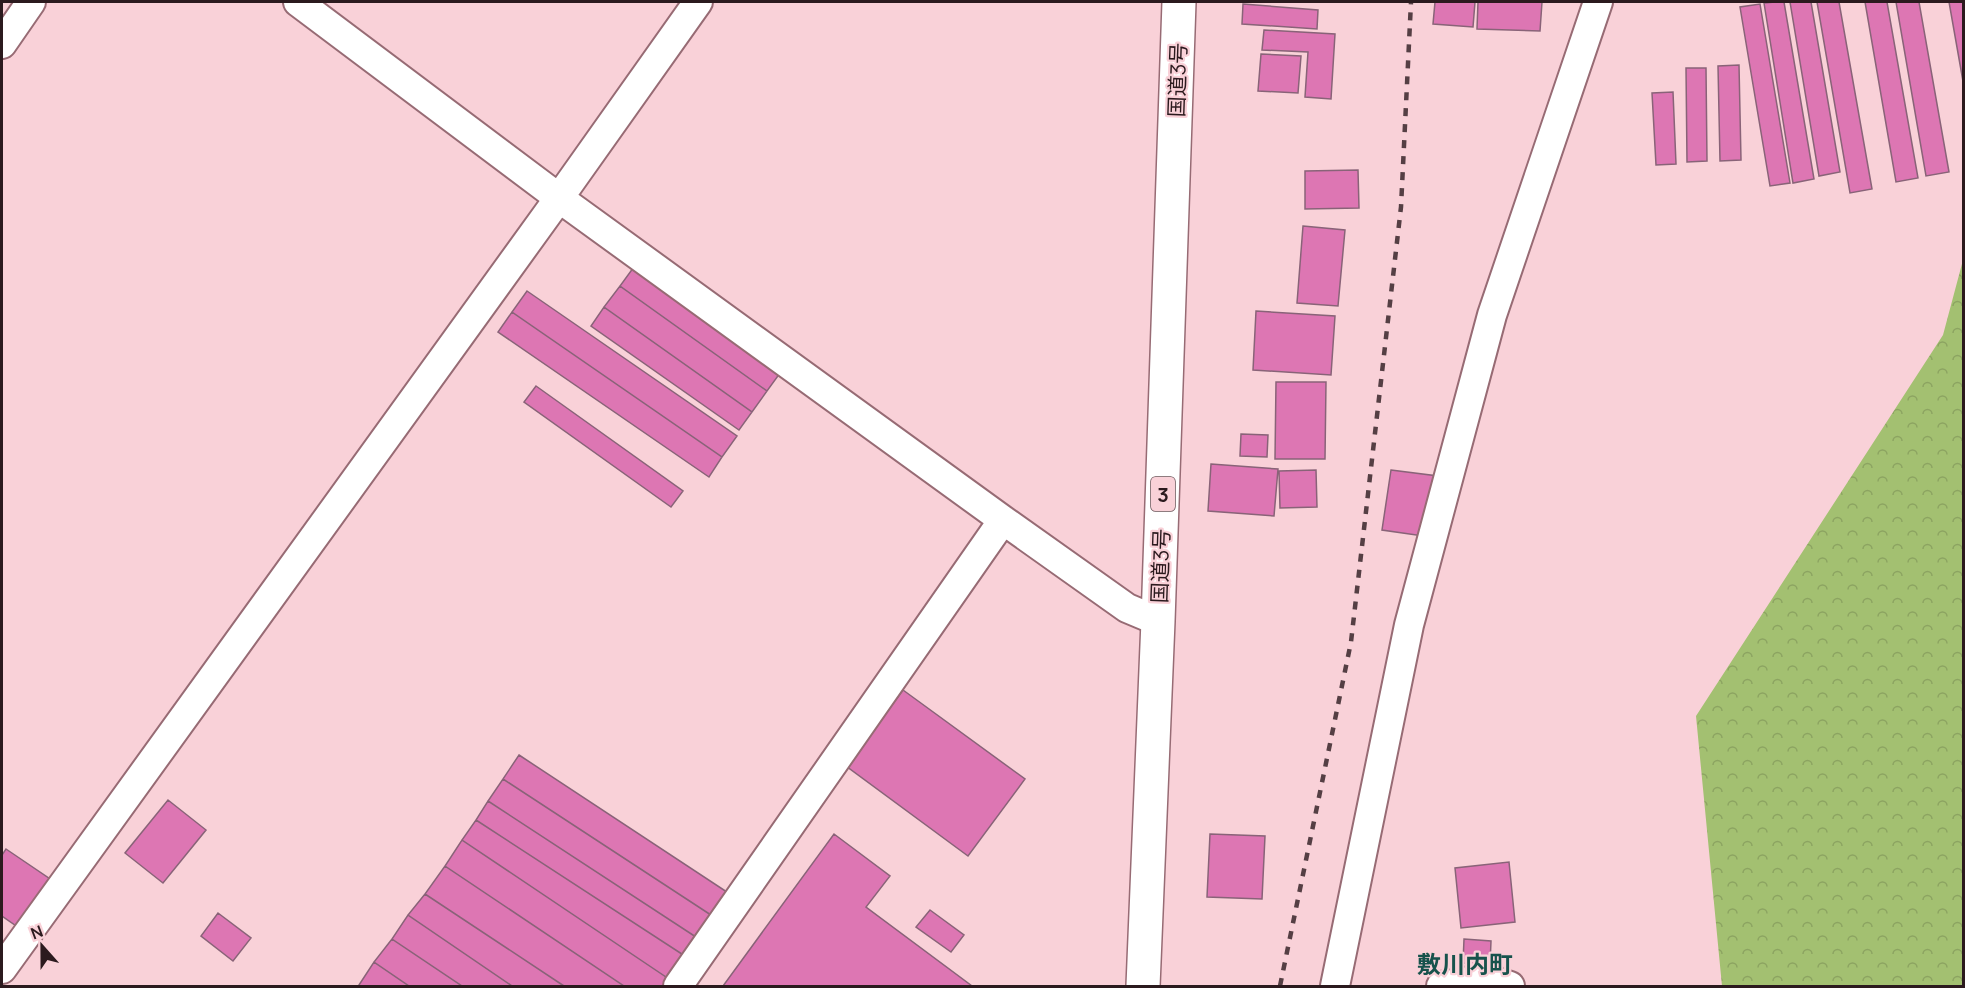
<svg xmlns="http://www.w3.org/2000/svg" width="1965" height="988" font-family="Manrope,'Noto Sans JP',sans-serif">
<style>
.forest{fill:url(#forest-crowns)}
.building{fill:#dd76b3;stroke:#896378;stroke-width:1.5}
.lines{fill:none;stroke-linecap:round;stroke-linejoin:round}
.minor-casing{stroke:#976b74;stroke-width:32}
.trunk-casing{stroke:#976b74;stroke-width:36}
.minor{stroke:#fff;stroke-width:28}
.trunk{stroke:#fff;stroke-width:33}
.rail{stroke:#553f44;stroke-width:4.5;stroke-dasharray:8 8;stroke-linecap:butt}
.labels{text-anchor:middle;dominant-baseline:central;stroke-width:4.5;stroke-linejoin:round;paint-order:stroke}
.shield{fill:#f9d1d8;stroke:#695156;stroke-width:1.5}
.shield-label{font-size:20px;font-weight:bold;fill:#2b1a1e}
.street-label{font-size:21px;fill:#2b1a1e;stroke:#f9d1d8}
.quarter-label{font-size:24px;font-weight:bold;fill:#17524c;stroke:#f9d1d8}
</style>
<defs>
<pattern id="forest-crowns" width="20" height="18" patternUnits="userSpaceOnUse" patternTransform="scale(1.5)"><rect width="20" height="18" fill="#a3c071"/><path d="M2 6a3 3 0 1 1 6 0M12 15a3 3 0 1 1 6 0" fill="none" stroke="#8ca461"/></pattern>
</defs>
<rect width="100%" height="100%" fill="#f9d1d8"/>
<!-- forest -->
<path class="forest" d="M1963 260V986H1722L1696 716 1943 335Z"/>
<!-- building -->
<path class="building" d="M1435 2H1475L1473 27 1433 24Z
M1478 2H1542L1540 31 1477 29Z
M1775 2H1784L1814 179 1793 183 1764 3Z
M1790 2H1811L1840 172 1819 176Z
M1817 2H1839L1872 189 1850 193Z
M1865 2H1887L1918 178 1896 182Z
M1896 2H1919L1949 172 1926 176Z
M1949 2H1964V87Z
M1243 4 1318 10 1317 29 1242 24Z
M1760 4 1790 183 1770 186 1740 7Z
M1264 30 1335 34 1331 99 1305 97 1308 52 1262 50Z
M1261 54 1301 56 1298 93 1258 91Z
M1739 65 1741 160 1720 161 1718 66Z
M1686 68H1706L1707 161 1687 162Z
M1673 92 1676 164 1656 165 1652 93Z
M1358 170 1359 208 1305 209V171Z
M1303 226 1345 230 1338 306 1297 303Z
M636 264 783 369 767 391 620 286Z
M620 286 767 391 752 412 604 307Z
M527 291 737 436 722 457 512 312Z
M604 307 752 412 739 430 591 326Z
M1256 311 1335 316 1331 375 1253 370Z
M512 312 722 457 709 477 498 332Z
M1276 382H1326L1325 459H1275Z
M536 386 683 491 671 507 524 402Z
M1241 434 1268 435 1267 457 1240 456Z
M1211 464 1278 469 1274 516 1208 511Z
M1316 470 1317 507 1280 508 1279 471Z
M1391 470 1438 476 1430 537 1382 530Z
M903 690 1025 779 968 856 846 766Z
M519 755 730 894 714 917 503 779Z
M503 779 714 917 699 939 488 801Z
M168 800 206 830 163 883 125 853Z
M488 801 699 939 688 958 476 820Z
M476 820 688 958 672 981 462 840Z
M834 834 890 876 866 907 972 986H723Z
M1210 834 1265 836 1262 899 1207 897Z
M462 840 672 981 667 986H624L445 866Z
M6 849 56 883 22 930 2 916V855Z
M1509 862 1515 922 1461 928 1455 868Z
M445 866 624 986H564L425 894Z
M425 894 564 986H512L408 915Z
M930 910 964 935 951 952 916 927Z
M218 913 251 938 233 961 201 936Z
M408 915 512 986H462L392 939Z
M392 939 462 986H409L374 962Z
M1464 939 1491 941 1490 965 1463 963Z
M374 962 409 986H361L359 985Z"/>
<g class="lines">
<defs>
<path id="minor" d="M298 2 559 198 1003 520 1127 608 1158 621
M2 44 31 2
M2 969 559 198 698 2
M678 986 1003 520
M1335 986 1409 625 1492 315 1598 2
M1441 986 1486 978 1510 986"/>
<path id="trunk" d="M1143 986 1158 621 1179 2"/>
</defs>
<!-- minor casing -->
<use href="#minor" class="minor-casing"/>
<!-- trunk casing -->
<use href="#trunk" class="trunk-casing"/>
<!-- minor -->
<use href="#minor" class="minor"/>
<!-- trunk -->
<use href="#trunk" class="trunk"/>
<!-- rail -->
<path class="rail" d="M1280 986 1351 642 1401 207 1411 2"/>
</g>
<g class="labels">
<!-- shield labels -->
<rect class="shield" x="1151" y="477" width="24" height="34" rx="4.5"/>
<g class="shield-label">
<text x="1163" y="494">3</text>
</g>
<!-- street labels -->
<g class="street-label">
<text transform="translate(1177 80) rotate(-88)">国道3号</text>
<text transform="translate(1160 566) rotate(-88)">国道3号</text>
</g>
<!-- quarter labels -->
<g class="quarter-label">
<text x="1465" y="963">敷川内町</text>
</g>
</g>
<!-- border -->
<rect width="1965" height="988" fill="none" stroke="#2b1a1e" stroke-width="6"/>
<!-- north arrow -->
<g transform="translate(42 946) rotate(339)" stroke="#f9d1d8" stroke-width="4.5" paint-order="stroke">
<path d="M0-4.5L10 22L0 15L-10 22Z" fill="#2b1a1e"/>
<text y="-9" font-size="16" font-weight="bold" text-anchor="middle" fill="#2b1a1e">N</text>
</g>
</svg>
